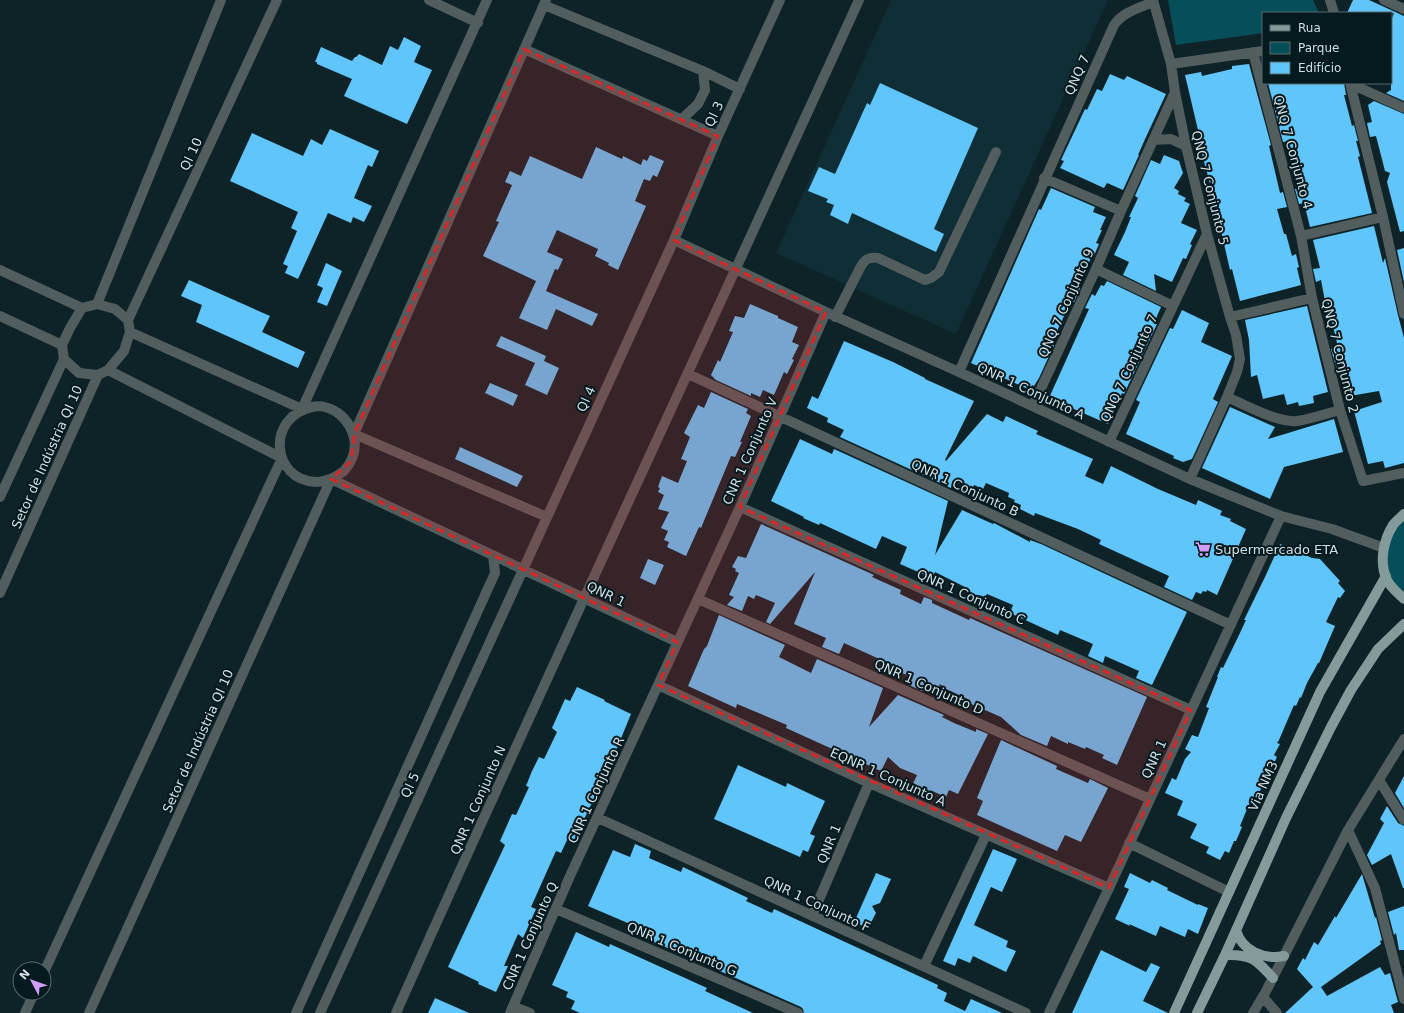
<svg xmlns="http://www.w3.org/2000/svg" width="1404" height="1013" font-family="'DejaVu Sans',sans-serif">
<style>
.built{fill:#0f2e35}
.green{fill:#074e5b}
.building{fill:#60c5fa}
.lines{fill:none;stroke-linecap:round;stroke-linejoin:round}
.minor{stroke:#525d5d;stroke-width:10}
.major{stroke:#859a9a;stroke-width:10}
.marked{fill:#d62828;fill-opacity:0.2;stroke:#d62828;stroke-width:3;stroke-dasharray:8 5;stroke-linejoin:round}
.labels{text-anchor:middle;dominant-baseline:central;stroke-width:4;stroke-linejoin:round;paint-order:stroke}
.street-label{font-size:13px;fill:#d3dfe3;stroke:#051a1f}
.poi-label{font-size:13px;fill:#d3dfe3;stroke:#051a1f;text-anchor:start}
</style>
<rect width="100%" height="100%" fill="#0e2328"/>
<!-- built -->
<path class="built" d="M891 0H1108L956 334 776 253Z"/>
<!-- green -->
<path class="green" d="M1168 0H1313L1319 13H1263V33L1176 45Z
M1404 514V599L1387 580 1385 542Z"/>
<!-- building -->
<path class="building" d="M1353 0H1369L1404 16V101L1386 93 1391 90V21L1394 13H1347Z
M404 37 421 46 414 62 432 70 407 124 344 96 352 79 317 64V62H315L321 47 352 61 355 57H356L359 54 382 65 390 46 398 50Z
M1249 64 1271 145 1269 146 1280 193 1283 192 1287 207 1277 209 1284 234H1286L1292 256 1296 254 1299 267 1297 268 1301 285 1240 301 1232 269 1230 270 1216 209H1217L1200 147H1202L1185 75 1201 72 1202 76 1232 69V66Z
M1110 74 1124 80 1127 76 1166 94 1146 137 1138 155H1139L1123 190 1107 183 1104 188 1060 168 1064 161 1061 160 1085 109 1087 110 1097 89 1102 91Z
M880 83 978 128 934 229 944 234 936 252 852 213 848 224 830 215 834 205 826 202 828 199 808 191 819 167 835 174 867 103 870 105Z
M1268 83H1344L1346 95H1344L1352 126 1354 125 1358 141H1356L1360 156 1358 157 1372 213 1310 227 1304 203 1299 204 1295 189 1300 188 1289 141 1283 142Z
M1374 101 1404 114V231L1400 232 1387 182 1390 173 1385 171 1376 136 1370 137 1367 123 1372 122 1368 105Z
M330 129 379 151 372 167 368 165 354 198 372 206 364 222 353 217 351 223 328 213 298 279 285 273 288 266 283 264 297 231 291 228 298 212 230 181 252 133 303 156 311 139 322 145Z
M596 147 622 159 623 156 641 165 643 159 647 161 650 155 664 161 657 177 653 175 650 181 644 179 635 201 646 206 618 270 608 265 609 263 595 256 598 249 557 230 547 252 563 259 558 270 555 269 546 291 598 314 592 326 556 309 547 330 519 318 536 281 483 256 499 222 496 221 512 185 505 182 510 171 521 176 530 156 582 179Z
M1164 155 1179 161 1183 173 1174 188 1179 191 1178 194 1186 198 1184 201 1190 204 1181 223 1197 230 1190 244 1192 245 1186 259 1183 258 1172 282 1154 274 1156 291 1123 275 1129 262 1114 255 1125 232 1131 217H1129L1138 198 1135 196 1151 160 1160 164Z
M1051 188 1095 207 1093 212 1106 217 1100 230H1102L1096 243 1099 244 1093 258H1091L1078 286 1080 288 1074 302 1071 301 1051 344 1054 345 1039 378 1034 386 1032 385 1030 390 971 363 1039 209 1041 210Z
M1374 226 1383 263 1385 258 1398 315 1404 338V463L1385 468 1383 461 1368 464 1354 411 1382 402 1379 391 1350 396 1343 369 1337 370 1331 349 1338 347 1327 301H1325L1321 280 1316 282 1313 269 1320 268 1313 240Z
M1404 248V282L1397 250Z
M326 263 342 271 327 306 317 302 323 288 317 285Z
M189 280 270 316 262 332 305 352 298 368 196 322 202 305 181 296Z
M1107 281 1161 307 1154 323 1157 324 1124 394 1122 393 1108 424 1049 398 1089 309 1085 308 1092 294 1095 296 1101 285 1104 286Z
M750 304 778 316V318L798 327 792 342 799 345 792 359 794 360 787 374 784 372 774 395 763 390 760 397 751 393V396L716 380 711 375 718 360 720 362 733 332 729 331 735 316 744 318Z
M1307 306 1328 392 1313 396 1314 403 1299 406 1298 402 1287 405 1284 394 1263 399 1257 375 1251 377 1249 340 1245 320Z
M1182 310 1209 323 1201 342 1232 356 1213 399 1218 402 1192 459 1183 462 1173 458 1174 456 1126 434 1140 402 1136 400 1170 328 1173 329Z
M501 336 546 356 544 361 559 368 547 395 525 385 535 363 496 346Z
M844 341 893 362 925 378V379L974 401 945 460 946 461 987 414 1003 422 1006 416 1038 431 1036 434 1093 459 1085 476 1103 484 1111 466 1158 489 1196 505 1198 500 1222 511 1220 515 1231 519 1230 521 1246 529 1217 595 1207 590 1206 592 1203 591 1201 594 1196 592 1192 600 1164 587 1169 576 1099 544 1101 540 1078 529 1035 513 1034 516 1020 509 1021 505 1014 502 1015 500 1008 497 1009 493 986 483 983 489 974 485 972 489 953 480 951 488 840 437 844 430 827 422 828 418 807 408 812 396 818 399Z
M490 383 518 395 513 406 485 393Z
M711 392 748 409 746 413 751 416 740 442H742L735 457 731 456 701 528 699 527 686 556 667 547 669 542 664 540 668 531 661 528 669 512 658 509 664 495 658 492 660 488 658 487 662 476 678 483 687 461 681 459 690 437 684 433 698 405 704 408Z
M1230 407 1275 427 1268 439 1334 419 1343 452 1284 467 1270 499 1202 468Z
M800 439 832 454 834 449 948 501 935 555 962 510 993 524 994 523 1030 542V540L1041 544 1187 612 1152 685 1136 678 1139 671 1105 656 1103 663 1088 656 1093 644 1060 630 1058 635 1010 613 1013 605 987 594 985 597 979 595 978 596 964 589 965 587 935 572 932 578 900 564 907 547 882 536 876 549 820 523 819 525 803 518 804 517 771 501Z
M460 447 523 476 517 487 455 459Z
M761 524 874 575 872 577 901 590 900 594 921 604 924 597 932 600V603L969 620 970 618 1147 697 1117 765 1102 758 1104 755 1086 747 1085 749 1068 742V744L1051 736 1047 746 1021 735 1001 717 969 703 970 700 946 689 940 684 938 689 927 684 922 691 907 684 913 678 885 665 886 662 844 643 839 654 822 647 826 638 794 624 815 572 770 624 766 622 775 603 756 595 754 599 748 596 742 611 727 605 734 597 729 595 739 573 735 571 736 569 732 567 738 556 746 558Z
M1280 544 1312 558 1320 559 1340 581 1338 583 1345 591 1340 598 1338 597 1326 622 1335 626 1319 663H1318L1307 683 1301 698 1300 697 1296 706 1294 705 1279 740 1277 743 1280 744 1274 755 1277 757 1256 799 1252 797 1240 826 1242 827 1236 841H1234L1229 853 1225 851 1220 860 1206 853 1209 847 1190 838 1197 824 1177 815 1183 801 1165 793 1172 778 1176 780 1185 759 1191 752 1185 749 1192 735 1198 737 1209 708 1206 707 1218 677H1217L1221 667 1223 668 1239 635 1246 620H1244L1265 577Z
M648 559 664 565 655 585 640 578Z
M719 615 785 645 779 657 811 673 817 659 883 688 869 727 898 695 944 715 942 717 954 723 976 732V729L988 734 958 794 949 790 946 797 930 790 928 793 912 786 917 775 900 768 888 757 881 771 786 728 787 725 737 704 736 708 688 686 704 649 707 646Z
M577 687 605 700 604 701 631 714 608 770 573 842 567 840 561 853 556 851 531 907 536 909 523 938 518 934 504 966H508L496 992 478 984 479 982 448 967 505 845 500 841 512 814 516 815 529 787 526 786 532 771 539 757 544 759 557 732 552 728 565 699 570 701Z
M1001 740 1057 766 1056 769 1088 783 1090 779 1108 788 1081 842 1065 835 1057 851 977 815 983 801 977 798Z
M738 765 786 787 787 783 825 801 810 834 815 836 808 852 803 850 800 857 714 819Z
M1404 776V808L1395 793Z
M1387 806 1398 823 1404 826V888H1403L1391 854 1372 865 1367 855 1384 823 1380 819Z
M635 844 651 851 649 858 681 872 683 867 748 898 746 901 772 913 774 909 938 985 937 988 947 993 944 1001 965 1011 971 999 1002 1013H804L803 1009 801 1007 643 937 634 933 637 927 588 906 613 850 630 857Z
M993 849 1017 859 1002 892 991 887 974 925 1008 941 1006 947 1016 951 1006 972 973 956 970 963 958 958 955 966 943 961Z
M876 873 891 879 880 903 872 906 876 913 868 928 856 923V918Z
M1130 873 1150 883 1152 880 1168 888 1167 890 1198 905V904L1208 908 1198 934 1188 929 1185 937 1160 926 1156 936 1129 924 1130 926 1115 919 1129 889 1124 887Z
M1362 874 1375 918 1376 917 1382 940 1380 941 1381 944 1321 987 1327 996 1380 967 1385 975 1390 973 1398 1002 1391 1005 1394 1013H1285L1313 987 1297 969 1303 958 1305 960 1314 942 1318 945 1335 916 1336 918Z
M1404 906V950H1399L1396 933 1394 935 1388 912Z
M576 932 609 947 610 944 707 988 705 991 753 1013H580L571 1009 575 1001 566 997 568 992 552 985Z
M1101 950 1146 972 1151 963 1160 967 1143 1001 1168 1013H1072Z
M435 998 469 1013H428Z"/>
<g class="lines">
<!-- minor -->
<path class="minor" d="M429 0 478 23
M546 0 354 434 547 517
M1153 0 1171 64 1175 92 1186 146 1207 234 1230 317 1236 335 1240 359 1237 372 1227 397 1190 479
M1330 0 1334 13
M1384 0 1404 9
M544 5 703 71 740 89
M524 49 718 136
M1253 52 1301 236 1312 298 1340 410 1363 481 1404 473
M1171 64 1263 51
M1350 83 1383 217 1404 314
M1351 84 1404 108
M682 119 698 104 705 90 703 71
M1153 140 1171 139 1186 146
M1044 178 1121 211
M1301 236 1383 217
M674 240 826 312 959 372 1190 479 1281 516 1332 529 1384 548
M1096 269 1173 306
M0 270 82 308 97 304 115 309 128 320 130 332 124 351 108 370 98 375 79 373 64 359 62 345 70 328 82 308
M97 304 221 0
M0 316 62 345
M835 317 860 268C865 259 868 257 878 258L925 280 931 278 939 272 996 152
M1230 317 1312 298
M128 320 277 0
M130 332 302 409 487 0
M959 372 1114 25C1123 12 1139 8 1153 2
M688 374 1231 625
M1227 397C1245 405 1278 423 1297 421 1311 419 1326 414 1340 410
M1033 406 1096 269 1121 211 1175 92
M1109 442 1207 234
M331 479C335 477 340 474 344 471 361 452 357 428 338 413 331 408 321 405 312 407 266 417 271 480 316 482 321 482 326 480 331 479L677 642
M0 497 64 359
M740 507 1191 710
M0 593 98 375
M698 599 1150 799
M658 685 869 783 1109 888
M1379 780 1404 820
M598 818 1026 1013
M1348 830 1375 888 1404 999
M1129 843 1229 892
M556 909 798 1013
M812 916 869 783
M924 966 986 835
M44 972 282 458 108 370
M1263 997 1277 1013
M513 1006 530 1013
M25 1013 34 993
M89 1013 331 479
M296 1013 495 573 493 555
M320 1013 674 240 718 136 780 0
M396 1013C547 674 705 338 859 0
M510 1013 570 876 740 507 826 312
M1049 1013 1109 888 1281 516
M1253 1013 1265 993 1348 830 1404 739"/>
<!-- major -->
<path class="major" d="M1404 514C1400 518 1396 521 1393 525 1383 541 1379 563 1387 580 1391 588 1398 593 1404 599
M1236 930C1242 951 1264 960 1284 956
M1225 955C1251 954 1256 959 1273 978
M1174 1013 1320 692 1386 576
M1197 1013 1225 955 1286 818 1331 727 1351 690 1378 649 1404 624"/>
</g>
<!-- marked area -->
<path class="marked" d="M524 49 718 136 674 240 826 312 740 507 1191 710 1109 888 658 685 677 642 331 479 351 461 354 434Z"/>
<!-- icons -->
<defs>
<symbol id="supermarket-bare" viewBox="-9 -9 18 18"><path d="M-6-5.5h2.5l.6 2H6L4.5 2H-2.5L-4.4-4H-6ZM-1.5 3.2a1.3 1.3 0 1 0 .1 0ZM3 3.2a1.3 1.3 0 1 0 .1 0Z" fill="#d29dfd" stroke="#051a1f" stroke-width="2.5" paint-order="stroke"/></symbol>
</defs>
<g fill-rule="evenodd">
<use href="#supermarket-bare" x="1192" y="538" width="22" height="22"/>
</g>
<g class="labels">
<!-- street labels -->
<g class="street-label">
<text transform="translate(1077 75) rotate(-66)">QNQ 7</text>
<text transform="translate(714 114) rotate(-65)">QI 3</text>
<text transform="translate(1293 152) rotate(75)">QNQ 7 Conjunto 4</text>
<text transform="translate(191 154) rotate(-65)">QI 10</text>
<text transform="translate(1210 188) rotate(76)">QNQ 7 Conjunto 5</text>
<text transform="translate(1066 303) rotate(-66)">QNQ 7 Conjunto 9</text>
<text transform="translate(1340 356) rotate(76)">QNQ 7 Conjunto 2</text>
<text transform="translate(1129 368) rotate(-65)">QNQ 7 Conjunto 7</text>
<text transform="translate(1031 391) rotate(25)">QNR 1 Conjunto A</text>
<text transform="translate(586 399) rotate(-65)">QI 4</text>
<text transform="translate(750 451) rotate(-66)">CNR 1 Conjunto V</text>
<text transform="translate(47 457) rotate(-66)">Setor de Indústria QI 10</text>
<text transform="translate(965 488) rotate(25)">QNR 1 Conjunto B</text>
<text transform="translate(606 594) rotate(26)">QNR 1</text>
<text transform="translate(971 597) rotate(24)">QNR 1 Conjunto C</text>
<text transform="translate(929 687) rotate(24)">QNR 1 Conjunto D</text>
<text transform="translate(198 741) rotate(-66)">Setor de Indústria QI 10</text>
<text transform="translate(1154 759) rotate(-65)">QNR 1</text>
<text transform="translate(888 777) rotate(24)">EQNR 1 Conjunto A</text>
<text transform="translate(410 785) rotate(-65)">QI 5</text>
<text transform="translate(1263 786) rotate(-66)">Via NM3</text>
<text transform="translate(596 790) rotate(-65)">CNR 1 Conjunto R</text>
<text transform="translate(478 800) rotate(-66)">QNR 1 Conjunto N</text>
<text transform="translate(829 844) rotate(-67)">QNR 1</text>
<text transform="translate(817 904) rotate(25)">QNR 1 Conjunto F</text>
<text transform="translate(530 936) rotate(-66)">CNR 1 Conjunto Q</text>
<text transform="translate(682 949) rotate(23)">QNR 1 Conjunto G</text>
</g>
<!-- poi labels -->
<g class="poi-label">
<text x="1215" y="549">Supermercado ETA</text>
</g>
</g>
<!-- legend -->
<rect x="1262" y="12" width="130" height="72" fill="#051a1f" stroke="#57696d"/>
<rect x="1270" y="25" width="20" height="6" fill="#859a9a" stroke="#57696d"/>
<text x="1298" y="32" font-size="12" fill="#d3dfe3">Rua</text>
<rect x="1270" y="42" width="20" height="12" fill="#074e5b" stroke="#57696d"/>
<text x="1298" y="52" font-size="12" fill="#d3dfe3">Parque</text>
<rect x="1270" y="62" width="20" height="12" fill="#60c5fa" stroke="#57696d"/>
<text x="1298" y="72" font-size="12" fill="#d3dfe3">Edifício</text>
<!-- north arrow -->
<g transform="translate(32 981) rotate(311)"><circle r="19" fill="#051a1f" stroke="#57696d"/>
<path d="M0-3L7 15L0 10L-7 15Z" fill="#d29dfd"/>
<text y="-6" font-size="11" font-weight="bold" text-anchor="middle" fill="#d3dfe3">N</text>
</g>
</svg>
